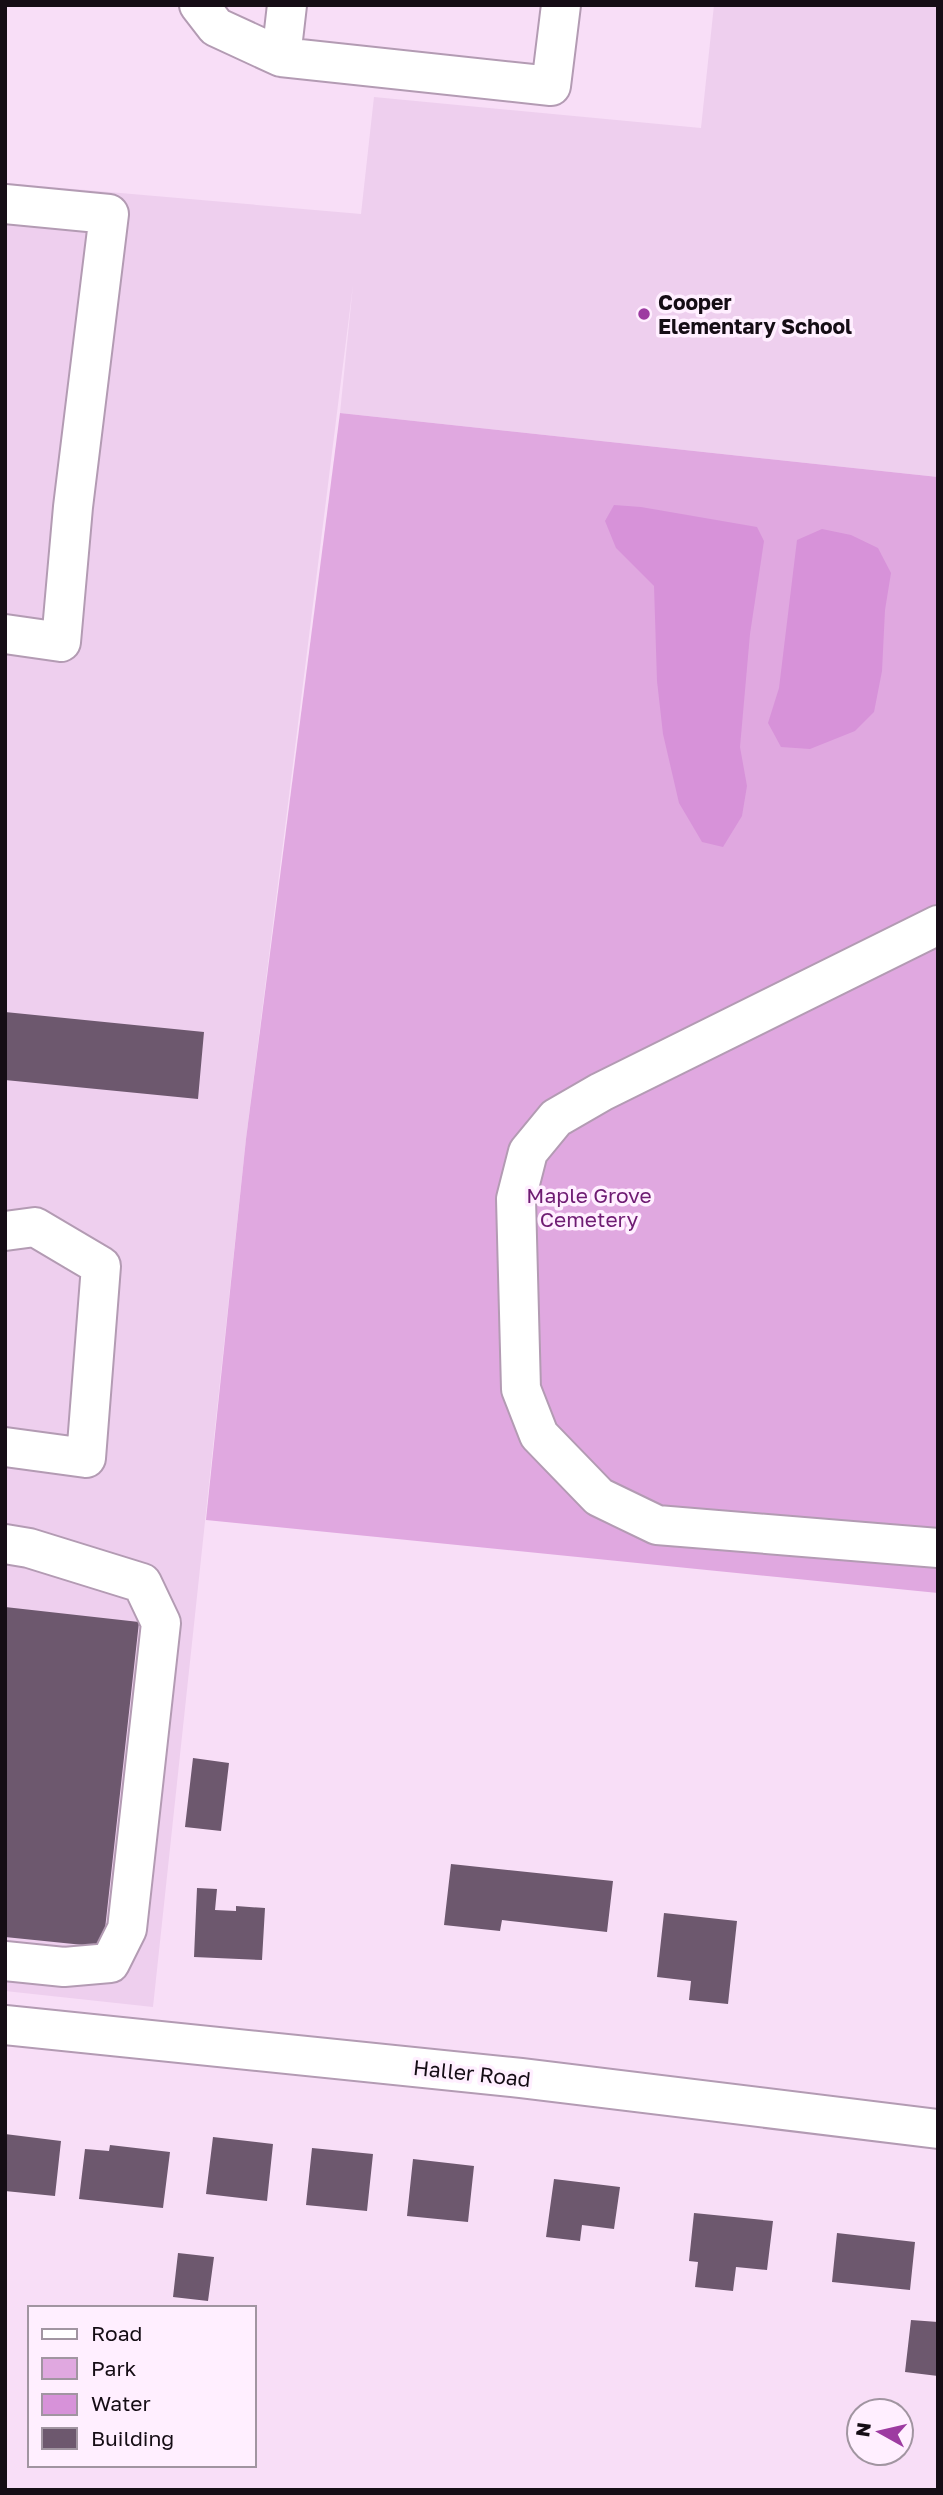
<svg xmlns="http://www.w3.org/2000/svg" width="943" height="2495" font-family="'Golos Text',sans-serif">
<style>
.built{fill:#eecfee}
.green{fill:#e0a8e0}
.water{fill:#d792d9}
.building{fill:#6d586e}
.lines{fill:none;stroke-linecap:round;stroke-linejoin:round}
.minor-casing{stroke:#b39bb3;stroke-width:42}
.minor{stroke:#fff;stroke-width:38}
.poi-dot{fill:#9d3ba1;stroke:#ffefff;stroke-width:2.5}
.labels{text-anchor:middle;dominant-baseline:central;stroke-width:7;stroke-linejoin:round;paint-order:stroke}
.poi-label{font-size:21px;font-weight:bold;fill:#150d15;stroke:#ffefff;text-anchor:start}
.park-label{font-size:21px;fill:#6e1b72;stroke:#ffefff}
.street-label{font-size:21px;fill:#150d15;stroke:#ffefff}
</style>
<rect width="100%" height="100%" fill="#f8def7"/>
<!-- built -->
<path class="built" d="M714 5H938V477L340 413 353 285 246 1139 153 2007 5 1991V183L361 214 374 97 701 128Z"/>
<!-- green -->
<path class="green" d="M340 413 938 477V1593L206 1520 246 1139Z"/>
<!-- water -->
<path class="water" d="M614 505 641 507 757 527 764 541 750 634 740 747 747 786 742 816 723 847 702 842 679 803 663 734 657 681 654 586 616 548 605 521Z
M822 529 851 535 878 548 891 573 885 610 882 671 874 712 855 731 810 749 781 747 768 723 779 688 797 540Z"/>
<!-- building -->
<path class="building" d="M5 1012 204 1032 198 1099 5 1080Z
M5 1607 139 1622 103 1947 5 1937Z
M193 1758 229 1763 221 1831 185 1827Z
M451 1864 613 1881 607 1932 502 1920 500 1931 444 1925Z
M197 1888 217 1889 215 1910 236 1911V1906L265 1908 262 1960 194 1957Z
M664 1913 737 1921 728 2004 689 2000 691 1981 657 1977Z
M5 2134 61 2141 55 2196 5 2191Z
M213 2137 273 2144 267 2201 206 2194Z
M110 2145 170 2152 163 2208 79 2199 85 2149 109 2151Z
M312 2148 373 2154 367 2211 306 2205Z
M413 2159 474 2166 468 2222 407 2216Z
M554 2179 620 2187 614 2229 582 2225 580 2241 546 2237Z
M694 2213 773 2221 767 2270 736 2267 733 2291 695 2287 698 2262 689 2261Z
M837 2233 915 2242 910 2290 832 2282Z
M178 2253 214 2257 208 2301 173 2297Z
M911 2320 938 2322V2376L905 2372Z"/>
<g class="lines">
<defs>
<path id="minor" d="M199 5 216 27 281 57
M287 5 281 57 551 86 561 5
M5 204 109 214 73 507 61 642 5 634
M938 925 601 1092 556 1118 528 1152 516 1199 521 1389 539 1435 599 1497 657 1525 938 1548
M5 1231 35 1227 101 1266 86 1458 5 1447
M5 1544 29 1548 142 1583 161 1623 127 1929 110 1963 64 1967 5 1961
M5 2025 521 2078 938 2129"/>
</defs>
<!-- minor casing -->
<use href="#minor" class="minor-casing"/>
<!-- minor -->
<use href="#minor" class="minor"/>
</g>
<!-- markers -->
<circle class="poi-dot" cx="644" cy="314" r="7"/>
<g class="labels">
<!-- poi labels -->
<g class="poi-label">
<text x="658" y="302">Cooper<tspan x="658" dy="24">Elementary School</tspan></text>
</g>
<!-- park labels -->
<g class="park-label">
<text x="589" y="1195">Maple Grove<tspan x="589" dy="24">Cemetery</tspan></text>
</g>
<!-- street labels -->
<g class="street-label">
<text transform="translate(472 2073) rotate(6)">Haller Road</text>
</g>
</g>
<!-- border -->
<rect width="943" height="2495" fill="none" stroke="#150d15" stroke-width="14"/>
<!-- legend -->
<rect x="28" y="2306" width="228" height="161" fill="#ffefff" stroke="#a195a1" stroke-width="2"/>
<rect x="42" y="2329" width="35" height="10" fill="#ffffff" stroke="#a195a1" stroke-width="2"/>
<text x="91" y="2341" font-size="21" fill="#150d15">Road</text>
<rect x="42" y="2358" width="35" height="21" fill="#e0a8e0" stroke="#a195a1" stroke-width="2"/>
<text x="91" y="2376" font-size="21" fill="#150d15">Park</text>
<rect x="42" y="2394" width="35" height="21" fill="#d792d9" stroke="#a195a1" stroke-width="2"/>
<text x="91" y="2411" font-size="21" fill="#150d15">Water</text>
<rect x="42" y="2428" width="35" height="21" fill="#6d586e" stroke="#a195a1" stroke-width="2"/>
<text x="91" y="2446" font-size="21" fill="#150d15">Building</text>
<!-- north arrow -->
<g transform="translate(880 2432) rotate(278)"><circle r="33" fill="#ffefff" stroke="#a195a1" stroke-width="2"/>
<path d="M0-5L12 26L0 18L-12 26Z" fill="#9d3ba1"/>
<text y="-10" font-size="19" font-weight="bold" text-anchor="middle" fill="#150d15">N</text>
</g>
</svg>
